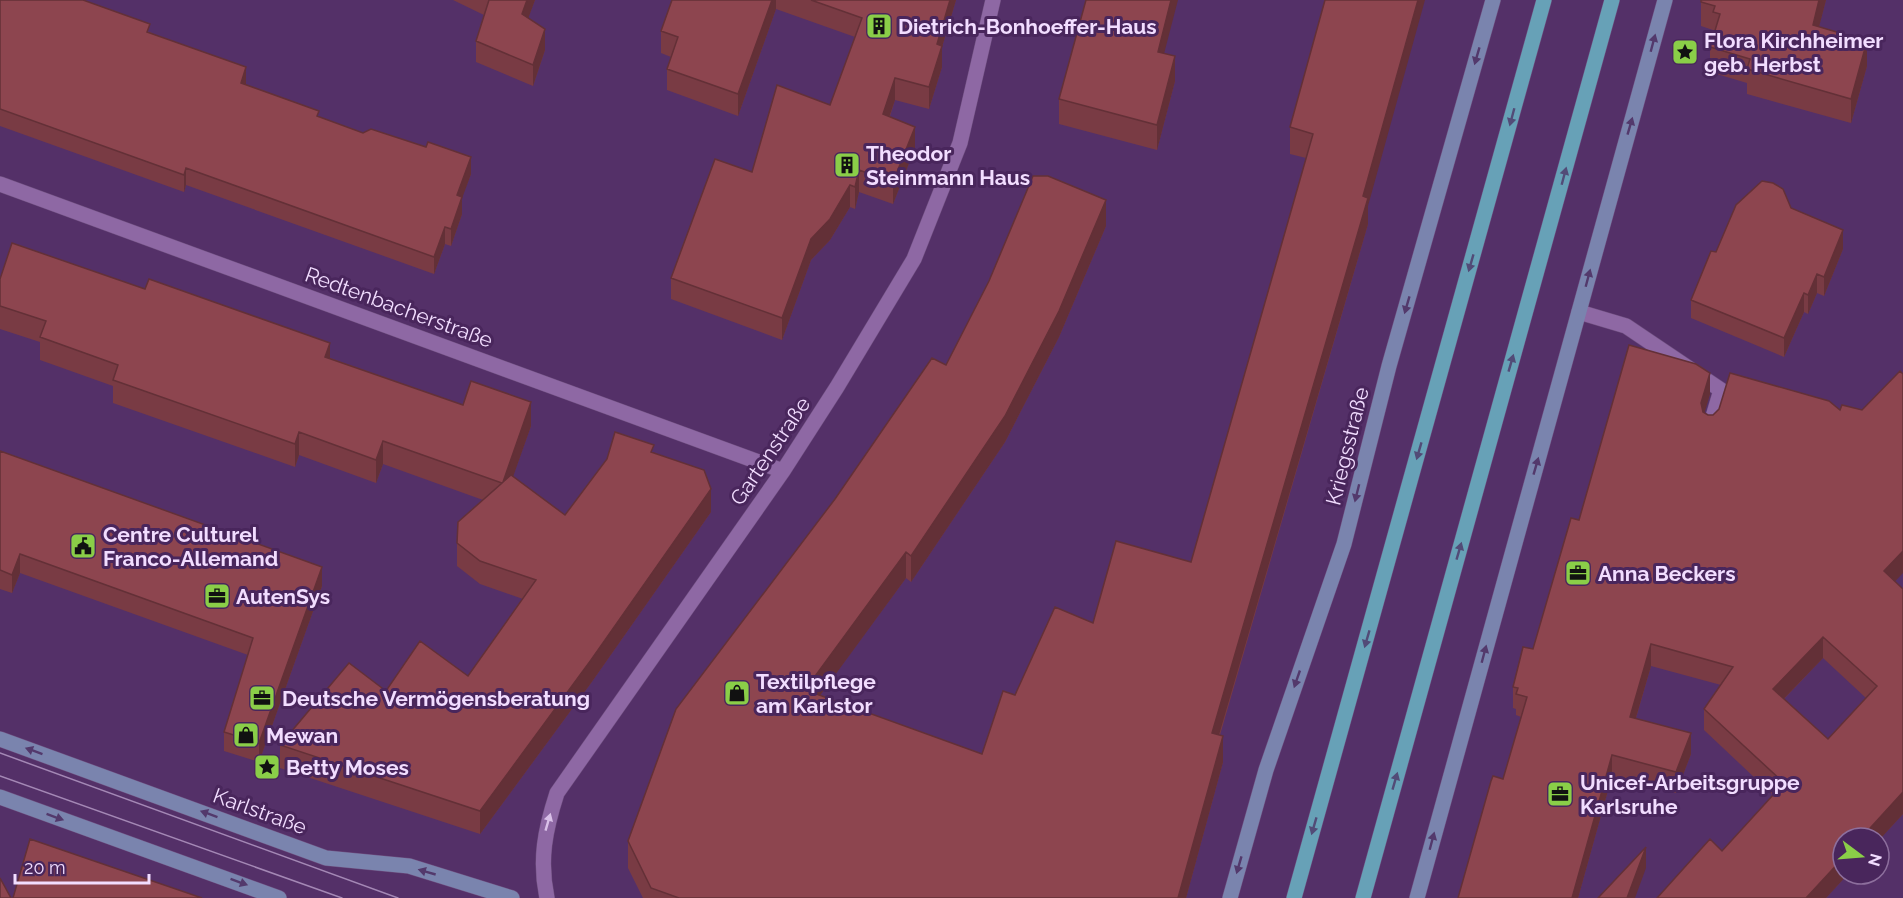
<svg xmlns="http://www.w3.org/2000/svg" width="1903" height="898" font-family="Raleway,sans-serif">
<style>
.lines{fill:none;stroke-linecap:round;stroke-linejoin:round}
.service-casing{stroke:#6d4d7d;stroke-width:16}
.minor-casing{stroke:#6d4d7d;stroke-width:16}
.secondary-casing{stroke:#6d4d7d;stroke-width:16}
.primary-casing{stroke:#6d4d7d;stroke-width:16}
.service{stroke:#8e68a4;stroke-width:15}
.minor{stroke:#8e68a4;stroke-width:15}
.secondary{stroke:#7a84ae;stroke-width:15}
.primary{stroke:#67a1b7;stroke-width:15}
.tram{stroke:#a488b5;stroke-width:1.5}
.wall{fill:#793b44;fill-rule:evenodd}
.shaded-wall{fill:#633037}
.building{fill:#8d454f;stroke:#633037;stroke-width:1.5;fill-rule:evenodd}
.oneway{fill:#53396c}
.oneway2{fill:#524b77}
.oneway3{fill:#d9c0e8}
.labels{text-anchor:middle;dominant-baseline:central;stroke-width:6;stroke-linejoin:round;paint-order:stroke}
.poi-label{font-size:21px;font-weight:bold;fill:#f2ddff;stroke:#49265c;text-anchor:start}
.street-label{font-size:21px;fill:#f2ddff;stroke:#49265c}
</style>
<rect width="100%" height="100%" fill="#543068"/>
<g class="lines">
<defs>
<path id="service" d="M1579 312 1626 326 1721 390 1710 427"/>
<path id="minor" d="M0 184 783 471
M547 898C539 860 545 830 557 793L783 471 837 387 914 259 960 143 993 0"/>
<path id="secondary" d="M0 739 326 858 409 866 512 898
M0 797 279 898
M1230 898 1266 770 1344 544 1389 366 1493 0
M1417 898 1665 0"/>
<path id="primary" d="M1294 898 1544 0
M1363 898 1612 0"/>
</defs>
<!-- service casing -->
<use href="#service" class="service-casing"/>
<!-- minor casing -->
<use href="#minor" class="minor-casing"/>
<!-- secondary casing -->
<use href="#secondary" class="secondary-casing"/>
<!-- primary casing -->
<use href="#primary" class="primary-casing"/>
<!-- service -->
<use href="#service" class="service"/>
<!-- minor -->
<use href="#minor" class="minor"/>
<!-- secondary -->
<use href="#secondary" class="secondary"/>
<!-- primary -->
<use href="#primary" class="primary"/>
<!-- tram -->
<path class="tram" d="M0 753 398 898
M0 776 342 898"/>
</g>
<!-- wall -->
<path class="wall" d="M0 0 150 32 246 84V85L319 117 471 174 462 197V214L451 246 445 244 434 274 186 185 184 192 0 126Z
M453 0H535L528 18 545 50 533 86 476 62V41L484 15Z
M672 0H956L942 47V67L929 109 895 100 890 116 915 148 893 204 859 192 855 209 850 207 830 240 811 260 782 340 671 299V278L752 172 830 105 855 37 776 9 738 116 667 90V69L671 57 661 53V31Z
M1325 0 1368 206V224L1220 735 1223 762 1186 898H643L628 868V841L946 365 1106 226 1059 337 1005 442 911 582 906 578 820 695 982 754 1015 695 1093 623 1191 562 1306 158 1290 154V127Z
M1701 0H1826L1819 26 1867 66 1851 123 1747 94V83L1710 72V47L1713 36V30L1701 26Z
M1164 53 1175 81 1157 150 1059 124V99Z
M1791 208 1843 249 1824 296 1817 293 1808 314 1804 312 1784 357 1691 318V300L1716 252Z
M0 279 330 358 463 405 531 426 513 476 565 515 654 453 711 512 591 683 480 834 280 768V745L386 691 468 676 523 599 480 584 457 566V543L483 500 383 464 376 483 299 455 295 467 113 403V386L40 360V342L0 329Z
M1710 394 1704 413 1895 581 1903 814 1879 840V838L1843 874H1848L1826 898H1657L1722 851 1773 795 1704 730V709L1721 685 1651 666 1636 718 1691 754 1676 793 1612 776 1578 898H1458L1503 779 1521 717 1516 715V709L1513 708V687L1533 649 1579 520ZM1823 658 1866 698 1828 739 1784 699Z
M0 451 322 586 259 762 224 751V732L248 655 20 573 12 593 0 589Z"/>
<!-- shaded-wall -->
<path class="shaded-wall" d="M527 0H535L522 35V14Z
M772 0H776V9L738 116V94Z
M950 0H956L942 47V67L929 109V87L937 44Z
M1171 0H1178L1158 77V52Z
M1418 0H1425L1368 206V224L1212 759V733Z
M1819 0H1826L1813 50V25Z
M545 29V50L533 86V65Z
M1867 41V66L1851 123V99Z
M1175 56V81L1157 150V125Z
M246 67V84L241 100V83Z
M895 78V100L883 135V114Z
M915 127V148L893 204V182Z
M471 157V174L457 212V195Z
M186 168V185L184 192V175Z
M859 170V192L855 209V187Z
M850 185V207L830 240 811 260 782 340V318L811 239Z
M462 197V214L451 246V229Z
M1106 200V226L1059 337 1005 442 911 582V556Z
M445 227V244L434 274V257Z
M1843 230V249L1824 296V277Z
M1817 274V293L1808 314V295Z
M1804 293V312L1784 357V338Z
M330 343V366L325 357Z
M1710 373V394L1701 425V403Z
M531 402V426L503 505V482Z
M299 432V455L295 467V444Z
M383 441V464L376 483V460Z
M711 489V512L591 683 480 834V811Z
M1903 551V573L1884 593V571Z
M906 552V578L805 716V690Z
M20 554V573L12 593V575Z
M322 567V586L259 762V743Z
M1823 637V658L1773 710V689Z
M1651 644V666L1630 738V717Z
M1691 733V754L1676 793V772Z
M1223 736V762L1186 898H1178Z
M1612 755V776L1578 898H1572Z
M1903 792V814L1879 840V838H1861Z
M1646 847V868L1635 898H1627Z
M1843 858V874H1848L1826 898H1806Z"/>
<!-- building -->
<path class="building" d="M0 0H83L150 24 147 32 246 67 241 83 319 111 317 116 363 133 371 129 426 147 428 142 471 157 457 195 462 197 451 229 445 227 434 257 186 168 184 175 0 109Z
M489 0H527L522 14 545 29 533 65 476 41Z
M672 0H772L738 94 667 69 678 37 661 31Z
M811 0H950L937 44 942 46 929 87 895 78 883 114 915 127 893 182 859 170 855 187 850 185 830 219 811 239 782 318 671 278 715 159 752 172 777 85 830 105 862 18Z
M1086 0H1171L1158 52 1175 56 1157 125 1059 99Z
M1325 0H1418L1363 196 1368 198 1212 733 1223 736 1178 898H679L651 888 628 841 676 709 835 499 932 358 946 365 989 281 1033 176H1048L1106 200 1059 311 1005 416 911 556 906 552 805 690 982 754 1003 691 1015 695 1055 607 1093 623 1116 541 1191 562 1313 134 1290 127Z
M1701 0H1819L1813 25 1867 41 1851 99 1747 69 1750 59 1710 47 1720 14 1713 12 1715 6 1701 2Z
M1762 181 1773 183 1783 189 1791 208 1843 230 1824 277 1817 274 1808 295 1804 293 1784 338 1691 300 1711 251 1716 252 1736 205Z
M12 243 145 289 149 279 330 343 325 357 463 405 471 381 531 402 503 482 511 475 565 515 607 459 615 432 654 445 651 452 704 470 711 489 591 660 480 811 280 745 349 663 386 691 420 641 468 676 536 580 480 561 457 543 458 522 502 483 383 441 376 460 299 432 295 444 113 380 118 365 40 337 46 321 0 306V279Z
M1629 345 1696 364 1710 373 1701 403 1703 412 1708 415H1713L1719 409 1730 373 1829 401 1840 410 1842 405 1862 410 1900 371 1903 374V551L1884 571 1903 589V792L1861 838H1843V858L1806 898H1657L1710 839 1722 851 1784 783 1704 709 1733 667 1651 644 1630 717 1691 733 1676 772 1612 755 1572 898H1458L1491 781 1493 776 1503 779 1527 697 1516 694 1518 688 1513 687 1523 647 1533 649 1571 518 1579 520ZM1823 637 1877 686 1828 739 1773 689Z
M0 451 322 567 259 743 224 732 253 638 20 554 12 575 0 570Z
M30 839 202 898H13Z
M1646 847 1627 898H1598Z
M0 878 11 898H0Z"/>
<!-- one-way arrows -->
<defs><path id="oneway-solid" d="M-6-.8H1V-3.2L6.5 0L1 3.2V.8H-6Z" transform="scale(1.5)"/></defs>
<g class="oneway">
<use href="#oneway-solid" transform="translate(1653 43) rotate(-75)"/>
<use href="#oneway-solid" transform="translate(1477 56) rotate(106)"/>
<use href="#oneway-solid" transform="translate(1630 126) rotate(-74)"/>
<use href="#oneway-solid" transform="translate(1588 278) rotate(-75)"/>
<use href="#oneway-solid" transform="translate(1407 305) rotate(106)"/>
<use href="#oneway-solid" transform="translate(1536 466) rotate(-74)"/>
<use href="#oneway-solid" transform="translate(1357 493) rotate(104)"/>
<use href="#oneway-solid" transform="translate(1484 654) rotate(-75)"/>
<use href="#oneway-solid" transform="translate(1297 679) rotate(109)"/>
<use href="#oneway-solid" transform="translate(34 751) rotate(-160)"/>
<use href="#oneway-solid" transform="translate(209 814) rotate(-160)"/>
<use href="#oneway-solid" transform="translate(55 817) rotate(20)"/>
<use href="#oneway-solid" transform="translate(1432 841) rotate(-75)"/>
<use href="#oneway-solid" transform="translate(1239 865) rotate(106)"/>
<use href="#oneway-solid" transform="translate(427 872) rotate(-164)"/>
<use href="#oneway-solid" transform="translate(239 882) rotate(20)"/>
</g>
<g class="oneway2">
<use href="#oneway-solid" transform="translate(1512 117) rotate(105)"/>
<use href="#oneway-solid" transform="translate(1564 176) rotate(-75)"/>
<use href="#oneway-solid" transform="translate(1471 263) rotate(106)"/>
<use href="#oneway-solid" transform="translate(1511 363) rotate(-74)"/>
<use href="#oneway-solid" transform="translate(1419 451) rotate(106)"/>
<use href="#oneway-solid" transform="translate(1459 551) rotate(-74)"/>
<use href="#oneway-solid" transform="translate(1367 639) rotate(106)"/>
<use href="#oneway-solid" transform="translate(1395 781) rotate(-74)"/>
<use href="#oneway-solid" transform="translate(1314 826) rotate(106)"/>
</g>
<use class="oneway3" href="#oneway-solid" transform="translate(548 822) rotate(-74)"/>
<!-- icons -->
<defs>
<symbol id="building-square" viewBox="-11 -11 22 22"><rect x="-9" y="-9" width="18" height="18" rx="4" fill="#8ace48" stroke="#49265c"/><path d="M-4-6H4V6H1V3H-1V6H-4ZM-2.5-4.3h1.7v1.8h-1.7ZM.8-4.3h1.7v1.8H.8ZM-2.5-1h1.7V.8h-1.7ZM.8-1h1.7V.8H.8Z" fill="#111"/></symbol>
<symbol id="sight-square" viewBox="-11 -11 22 22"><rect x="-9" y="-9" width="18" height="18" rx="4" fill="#8ace48" stroke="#49265c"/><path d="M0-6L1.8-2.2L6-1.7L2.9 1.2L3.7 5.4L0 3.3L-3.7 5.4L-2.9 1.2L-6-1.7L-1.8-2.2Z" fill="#111"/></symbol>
<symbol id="civic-square" viewBox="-11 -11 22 22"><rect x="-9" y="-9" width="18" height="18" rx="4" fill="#8ace48" stroke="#49265c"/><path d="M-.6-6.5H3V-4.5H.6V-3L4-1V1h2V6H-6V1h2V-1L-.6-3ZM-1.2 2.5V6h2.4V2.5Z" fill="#111"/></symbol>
<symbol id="office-square" viewBox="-11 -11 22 22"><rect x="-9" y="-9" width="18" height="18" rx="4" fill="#8ace48" stroke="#49265c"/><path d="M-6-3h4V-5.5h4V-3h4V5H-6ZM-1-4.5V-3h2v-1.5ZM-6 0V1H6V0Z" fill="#111"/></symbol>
<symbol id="shop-square" viewBox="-11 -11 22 22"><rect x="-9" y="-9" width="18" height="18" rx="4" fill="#8ace48" stroke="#49265c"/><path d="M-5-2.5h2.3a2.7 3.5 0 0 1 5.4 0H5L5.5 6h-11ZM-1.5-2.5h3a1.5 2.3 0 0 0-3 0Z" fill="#111"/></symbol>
</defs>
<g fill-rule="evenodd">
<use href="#building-square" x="864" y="11" width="30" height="30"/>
<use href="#sight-square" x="1670" y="37" width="30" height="30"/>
<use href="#building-square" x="832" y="150" width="30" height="30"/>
<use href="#civic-square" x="68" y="531" width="30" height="30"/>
<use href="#office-square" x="1563" y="558" width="30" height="30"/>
<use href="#office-square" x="202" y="581" width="30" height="30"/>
<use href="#shop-square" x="722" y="678" width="30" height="30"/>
<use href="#office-square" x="247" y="683" width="30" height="30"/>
<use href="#shop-square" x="231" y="720" width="30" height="30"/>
<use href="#sight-square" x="252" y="752" width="30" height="30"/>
<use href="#office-square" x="1545" y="779" width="30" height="30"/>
</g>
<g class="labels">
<!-- poi labels -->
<g class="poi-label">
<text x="898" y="26">Dietrich-Bonhoeffer-Haus</text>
<text x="1704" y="40">Flora Kirchheimer<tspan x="1704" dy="24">geb. Herbst</tspan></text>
<text x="866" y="153">Theodor<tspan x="866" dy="24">Steinmann Haus</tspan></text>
<text x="103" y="534">Centre Culturel<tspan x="103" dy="24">Franco-Allemand</tspan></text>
<text x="1598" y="573">Anna Beckers</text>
<text x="236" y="596">AutenSys</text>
<text x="756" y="681">Textilpflege<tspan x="756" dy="24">am Karlstor</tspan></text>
<text x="282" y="698">Deutsche Vermögensberatung</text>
<text x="266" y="735">Mewan</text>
<text x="286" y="767">Betty Moses</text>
<text x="1580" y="782">Unicef-Arbeitsgruppe<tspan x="1580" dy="24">Karlsruhe</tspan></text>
</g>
<!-- street labels -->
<g class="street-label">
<text transform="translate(399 307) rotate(20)">Redtenbacherstraße</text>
<text transform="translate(1347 446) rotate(-76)">Kriegsstraße</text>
<text transform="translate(770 451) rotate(-56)">Gartenstraße</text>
<text transform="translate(260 811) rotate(20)">Karlstraße</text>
</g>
</g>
<!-- north arrow -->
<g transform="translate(1861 856) rotate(106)"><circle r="28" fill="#49265c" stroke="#8d6f9d" stroke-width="1.5"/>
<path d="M0-4.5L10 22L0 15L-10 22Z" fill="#8ace48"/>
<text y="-9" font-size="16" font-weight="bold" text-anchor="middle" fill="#f2ddff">N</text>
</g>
<!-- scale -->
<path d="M15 874v9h134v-9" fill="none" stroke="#f2ddff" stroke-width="3"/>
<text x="24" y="874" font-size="18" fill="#f2ddff" stroke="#49265c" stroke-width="4.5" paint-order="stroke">20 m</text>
</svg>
